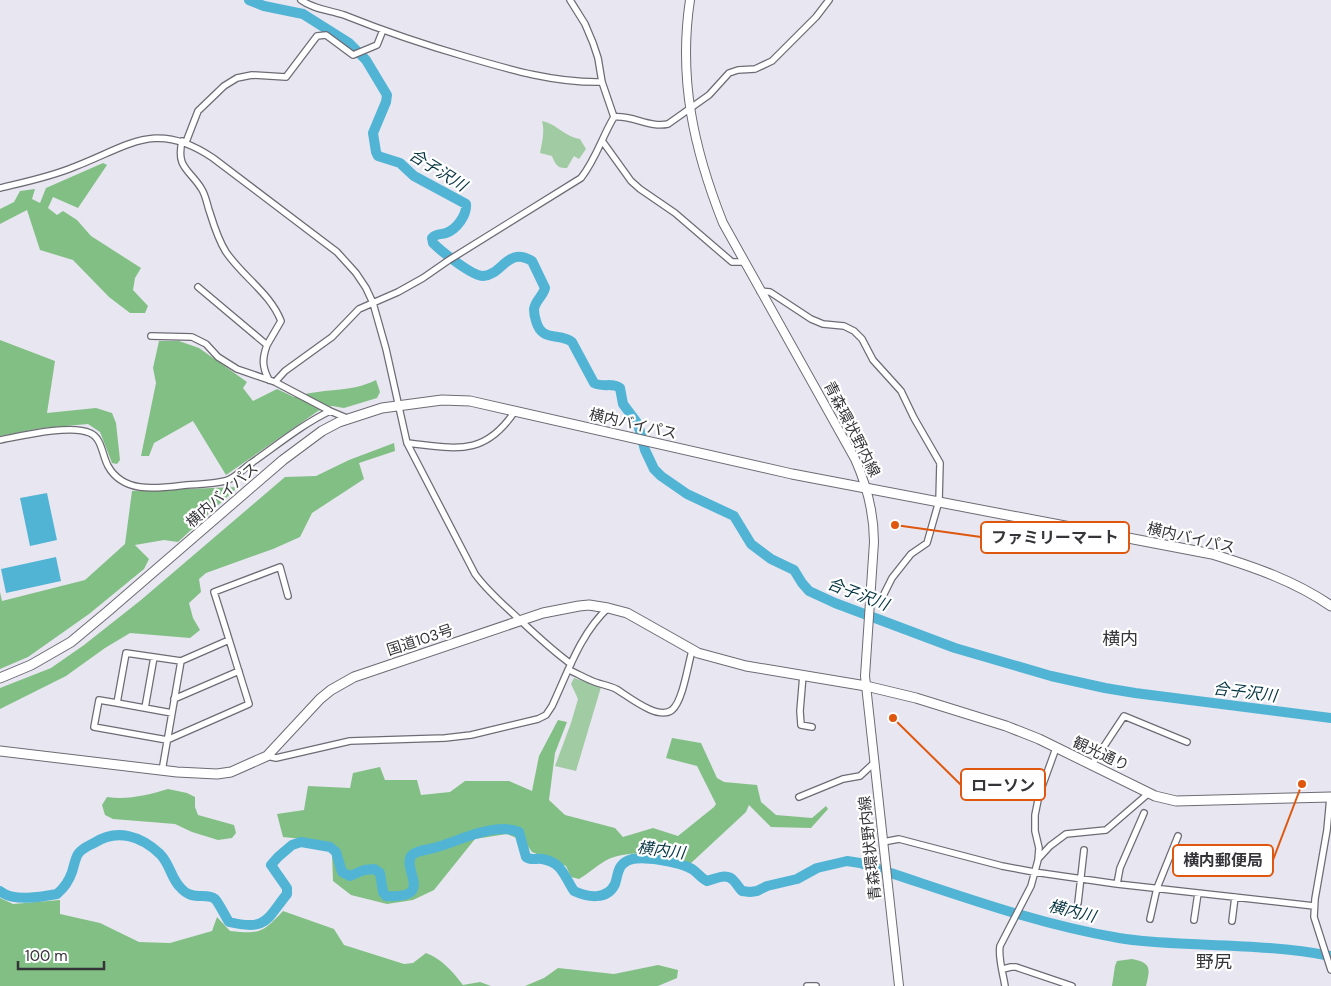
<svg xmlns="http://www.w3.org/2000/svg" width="1331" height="986" font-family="'DM Sans','Noto Sans JP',sans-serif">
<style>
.green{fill:#a1cba2}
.forest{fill:#82bf85}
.water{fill:#51b4d5}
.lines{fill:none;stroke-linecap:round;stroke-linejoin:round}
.river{stroke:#51b4d5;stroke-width:10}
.minor-casing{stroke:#6d6b74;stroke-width:8}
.major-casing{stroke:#6d6b74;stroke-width:10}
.highway-casing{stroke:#6d6b74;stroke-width:11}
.minor{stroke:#fff;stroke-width:5.5}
.major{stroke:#fff;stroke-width:8}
.highway{stroke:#fff;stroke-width:9}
.labels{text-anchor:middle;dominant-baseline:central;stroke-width:4.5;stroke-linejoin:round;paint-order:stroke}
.street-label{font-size:15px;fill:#353438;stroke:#fff}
.water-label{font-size:16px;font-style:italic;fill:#053442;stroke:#fff}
.quarter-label{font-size:18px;fill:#353438;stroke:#fff}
.leader{fill:none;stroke:#df570e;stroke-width:2}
.callout-dot{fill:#df570e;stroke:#fff;stroke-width:2}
.callout{fill:#fff;stroke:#df570e;stroke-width:2}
.callout-label{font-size:16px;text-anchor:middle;font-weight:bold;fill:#353438}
</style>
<rect width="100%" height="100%" fill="#e8e6f0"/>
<!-- green -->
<path class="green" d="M542 121C557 124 565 137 580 139L586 149 579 159 574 156 567 168C557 169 555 163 552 156L540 153C542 142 545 132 542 121Z
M574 678 601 687 576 771 555 766 571 723 578 699 571 684Z"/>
<!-- forest -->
<path class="forest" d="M103 163 107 165 78 208 53 197 48 208 57 215 63 211 77 220 91 236 141 268 135 278 133 290 148 306 145 313H130L109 297 73 260 40 250 27 210 0 224V209L14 202 20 191 35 189 32 199 40 203 46 188Z
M0 340 55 361 47 413 96 408 112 413 116 423 120 460 117 464 112 463 100 432 88 424 42 428 0 436Z
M159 341H179L199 348 247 382 243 388 253 401 277 389 294 397C320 388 351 393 376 380L380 392 377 398 344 408 332 406 318 411 226 475 193 421 154 443 149 456H141L156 383 153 368Z
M394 443 395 451 359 463 364 479 312 513 300 537 273 549 206 573 199 579 201 592 189 603 193 618 200 630 190 638 130 633 105 648 66 676 0 709V688L51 668 84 645 141 600 285 477 316 476 349 460Z
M238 487 178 542 164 540 135 545 149 559 144 569 89 614 28 657 0 669V592L2 601 85 580 125 544 132 491Z
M558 720 567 722 555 753 549 800 565 815 615 828 623 837 653 828 678 836 714 807 716 804 697 766 666 758 672 738 701 743 717 778 724 782 757 785 761 802 776 815 812 818 826 806 828 809 811 828 771 827 749 805 746 812 690 864C666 854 629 848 605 861 596 866 588 874 579 879L571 877 566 866 532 852 524 841 507 834 475 839 434 890 413 900 387 904 351 895 333 881 332 853 322 841 283 837 277 814 304 810 308 786 350 788 353 773 380 767 385 780H417L421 795 450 792 465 781H509L532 791 539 756Z
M168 789 187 793 195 797V807L198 815 234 825 236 833 232 838 218 840 192 832 175 824 113 819 105 815 102 805 107 797C128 800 148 795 168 789Z
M0 898 13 904 60 900V914L100 923 139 942 170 943 212 931 217 917 230 931C261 934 262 933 283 911L334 929 344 945 404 964 413 963 426 953C442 959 453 972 463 985L480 982 491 986H0Z
M1132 959C1152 963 1150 969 1146 986H1112L1115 966 1117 961Z
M658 965 678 970 677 978 658 986H525L544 978 558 968 614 974Z"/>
<!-- water -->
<path class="water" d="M47 493 57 540 30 546 20 498Z
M56 557 61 581 6 593 1 569Z"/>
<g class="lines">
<!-- river -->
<path class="river" d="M249 0 264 6 303 14 349 43 366 60 387 95 386 102 373 133 376 152 378 156 400 163 414 176 466 204C467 215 457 229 446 233 440 235 436 233 432 238L433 243C441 251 472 276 483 276 503 275 507 246 532 261L545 288C543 296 535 301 534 309 534 313 535 318 536 321 542 343 560 332 572 342L594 383C603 388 612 382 620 388L623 404 638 424 645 450 654 469 661 476 687 494 734 516 751 544 771 559 794 570 802 583 809 591 835 603 955 648 1051 676 1105 688 1135 693 1331 718
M0 891C13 902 41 897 57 894 64 888 69 881 72 872 74 866 75 859 78 854 82 848 88 846 94 843 117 828 141 836 160 854 170 864 171 878 180 887 192 902 206 892 215 899 219 903 225 916 229 922 267 931 266 920 287 894V888L271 865 278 857 292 845 301 842 330 847 336 852 342 872 350 876 364 870 374 869 380 873 383 892 386 896C437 899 400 868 412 855 417 850 427 850 434 848 456 842 480 829 504 829 509 829 514 830 519 832L526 857C532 861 536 858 542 859 562 862 564 876 574 891 587 897 607 901 615 884 618 876 617 866 627 861 639 854 679 862 692 869 697 872 701 878 707 881 716 879 727 872 734 881 737 884 739 888 742 891L750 892 757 891 767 886 797 879 817 868 847 861 860 863C945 890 1030 923 1119 938 1143 942 1167 943 1191 944 1238 946 1285 947 1331 956"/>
<defs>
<path id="minor" d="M301 0C313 9 329 10 344 15 384 31 425 45 467 57 511 70 555 83 602 82
M614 117C633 115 649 128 668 124L709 95 729 73 738 70 755 69 772 61 816 17 829 0
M182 141C176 168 189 169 201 188 206 195 207 205 210 213 214 226 219 241 226 252 243 277 270 293 281 321L267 345
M186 142 198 111 224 86 237 78 252 75 286 77 317 36 326 35 353 55 377 45 383 30
M603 142 631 181 640 189 675 213 732 262H744
M0 188C25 182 50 177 74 167 129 146 156 119 213 158L337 252 356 273 366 288 373 303 386 349 407 443 475 574C488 592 505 606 521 621 537 636 553 651 571 664
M198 287 267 345C262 359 262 367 269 380
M760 291 770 292 811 319 823 324 844 326 854 331 862 339 873 360 901 391 914 418 940 463 939 501 927 543 911 554 892 578 880 602 870 604
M151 336 192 337 206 344 218 357 237 369 275 382 330 411 349 419
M275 382 285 371 332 337 359 309 398 292 423 278 449 260 581 178C596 159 602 137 614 117L602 82 598 58 593 43 585 24 570 0
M0 440C21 436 71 424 90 433 102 438 102 455 108 466 124 495 160 488 187 485 200 484 213 484 225 481 234 479 243 469 250 464 276 446 301 425 330 411
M407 443C454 448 484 458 515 411
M229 640 181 661 126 653 117 703 99 700 94 727 167 740 249 704C237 666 226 629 214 592L280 567 288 596
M569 670C576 673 583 677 590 680 598 684 608 685 616 689 628 696 658 721 672 710 683 701 688 664 692 651
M803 675 800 711 801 725 812 727
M174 699 239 671
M117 703 172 713
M145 708 154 657
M267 756 276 758 350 741 445 738 471 735 538 719 546 715 552 706C568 672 580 634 608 608
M1091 766 1124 716 1187 742
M162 771 181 661
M799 797 843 779 860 776 874 763
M1330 797 1327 830 1315 899 1314 917 1331 970
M883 842 899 839 1002 866 1034 872 1117 884 1314 906
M1039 858 1050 846 1066 834 1106 830 1149 793
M1117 884 1120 868 1144 813
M1078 903 1084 850
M1150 919 1157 888 1178 836
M1194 920 1198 893
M1232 921 1235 897
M1003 969 1011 967H1016L1072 986
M807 986H816
M1005 986C1003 973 998 958 1000 946L1031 886 1038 860 1039 848 1035 831V815L1039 795 1056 748"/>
<path id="major" d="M690 0C678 79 694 150 723 223L855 459C867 486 874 512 874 542L865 676 899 986"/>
<path id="highway" d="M0 678 31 665 71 642 107 612 283 460 322 431 339 422 382 408 442 400 470 401 792 474 1212 554C1254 567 1295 581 1331 606
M0 751 177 772 217 774 231 772 267 756 320 699 331 690 354 677 543 613 579 606 589 605 608 608 627 613 636 618 698 653 746 666 866 686 916 698 1006 726 1039 739 1155 796 1176 801 1331 797"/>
</defs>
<!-- minor casing -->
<use href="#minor" class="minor-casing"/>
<!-- major casing -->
<use href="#major" class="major-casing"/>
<!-- highway casing -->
<use href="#highway" class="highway-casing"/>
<!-- minor -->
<use href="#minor" class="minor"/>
<!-- major -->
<use href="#major" class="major"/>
<!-- highway -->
<use href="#highway" class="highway"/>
</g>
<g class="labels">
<!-- street labels -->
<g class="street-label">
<text transform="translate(633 424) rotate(13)">横内バイパス</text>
<text transform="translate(852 429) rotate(63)">青森環状野内線</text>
<text transform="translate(222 495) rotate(-41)">横内バイパス</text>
<text transform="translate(1191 538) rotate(13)">横内バイパス</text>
<text transform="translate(420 640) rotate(-18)">国道103号</text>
<text transform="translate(1101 754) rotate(25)">観光通り</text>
<text transform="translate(870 848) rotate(-96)">青森環状野内線</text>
</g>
<!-- water labels -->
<g class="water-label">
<text transform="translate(438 170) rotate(32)">合子沢川</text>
<text transform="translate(858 594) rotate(21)">合子沢川</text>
<text transform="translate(1245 692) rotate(7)">合子沢川</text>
<text transform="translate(661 850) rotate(7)">横内川</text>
<text transform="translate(1072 911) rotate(14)">横内川</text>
</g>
<!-- quarter labels -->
<g class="quarter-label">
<text x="1120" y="639">横内</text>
<text x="1214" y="962">野尻</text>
</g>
</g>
<!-- callouts -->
<path class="leader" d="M895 525L981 537M893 718L961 785M1302 784L1273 860"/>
<g class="callout-dot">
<circle cx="895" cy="525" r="5"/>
<circle cx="893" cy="718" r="5"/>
<circle cx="1302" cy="784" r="5"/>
</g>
<g class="callout">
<rect x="981" y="522" width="148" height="31" rx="5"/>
<rect x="961" y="769" width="84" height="31" rx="5"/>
<rect x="1173" y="845" width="100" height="31" rx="5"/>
</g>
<g class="callout-label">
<text x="1055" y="543">ファミリーマート</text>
<text x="1003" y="791">ローソン</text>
<text x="1223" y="866">横内郵便局</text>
</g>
<!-- scale -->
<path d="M18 961v8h86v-8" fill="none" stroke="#353438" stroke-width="2.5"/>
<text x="25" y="961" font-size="15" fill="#353438" stroke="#ffffff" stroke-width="4" paint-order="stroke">100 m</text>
</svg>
